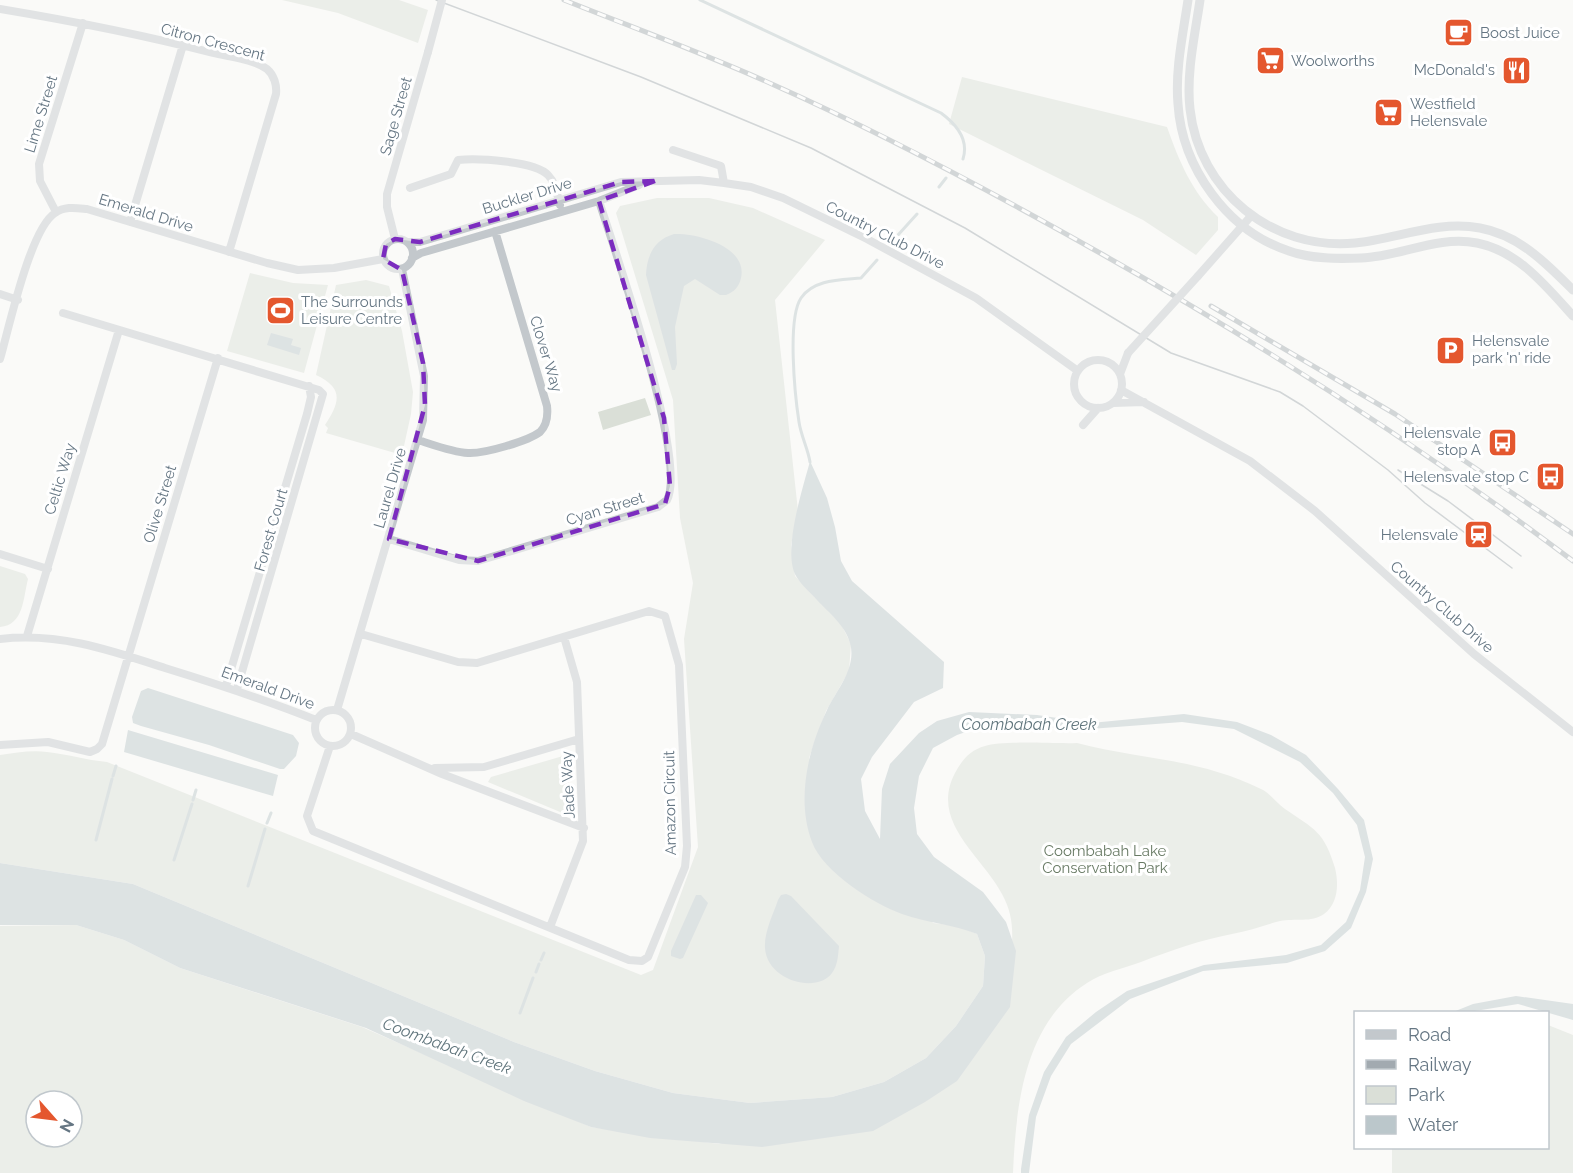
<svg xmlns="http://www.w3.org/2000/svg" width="1573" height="1173" font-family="Raleway,sans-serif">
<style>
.green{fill:#dadfd7;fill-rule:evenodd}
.water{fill:#bbc7cb}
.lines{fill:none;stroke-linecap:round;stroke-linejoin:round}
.stream{stroke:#bbc7cb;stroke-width:3}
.minor{stroke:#c3c8cc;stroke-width:8}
.tertiary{stroke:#c3c8cc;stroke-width:9}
.tram{stroke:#a2aab0;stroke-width:1.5}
.rail-casing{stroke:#a2aab0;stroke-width:5}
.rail{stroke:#fff;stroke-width:3;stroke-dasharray:9;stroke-linecap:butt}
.minor-bridge{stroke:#c3c8cc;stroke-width:8}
.marked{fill:none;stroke:#7b2cbf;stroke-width:4.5;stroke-dasharray:12 8;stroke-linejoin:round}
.labels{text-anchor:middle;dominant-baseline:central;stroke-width:6;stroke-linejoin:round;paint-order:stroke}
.poi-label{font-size:15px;fill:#657683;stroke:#fff;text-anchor:start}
.street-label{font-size:15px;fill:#657683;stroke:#fff}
.park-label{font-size:15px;fill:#687a64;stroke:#fff}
.water-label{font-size:16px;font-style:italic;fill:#60757c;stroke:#fff}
</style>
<rect width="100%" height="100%" fill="#fafaf8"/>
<!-- green -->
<path class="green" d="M282 0H399L428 10 418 43 338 13Z
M962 77 1167 127C1179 161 1192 192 1218 217V230L1196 255 1143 220 949 124Z
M657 198H709L753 208 825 240 775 300 798 511 791 545 795 576 841 624 851 644 849 671 826 711 809 758 933 923 958 926 977 934 985 956 983 986 956 1026 926 1058 884 1082 832 1097 750 1103 673 1093 595 1071 514 1042 133 884 0 863V755C15 753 31 750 47 752 67 754 86 760 107 762L641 975 653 970 698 847 684 639 693 583 680 518 673 400 616 213 620 206Z
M250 273 293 283 328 285 304 373 227 351Z
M366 280 389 286 402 331 413 392 411 414 402 455 326 433 328 428 325 425C340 402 344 388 316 375L336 285Z
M645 398 651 415 603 430 598 412Z
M0 566 25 574 28 579C23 598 24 625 0 627Z
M1077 743C1142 760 1198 758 1261 789 1270 793 1276 803 1285 809 1314 829 1324 831 1335 868 1339 884 1338 904 1324 914 1311 923 1295 918 1280 921 1264 925 1249 931 1232 934 1201 940 1172 950 1141 962 1124 968 1102 973 1087 983 1024 1023 1016 1105 1013 1173H0V926L76 925 124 940 180 968 362 1027 591 1127 719 1144 915 1094 1012 943C1013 924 1011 911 1002 894 983 857 929 822 955 773 962 760 970 750 985 746 1002 740 1056 744 1077 743ZM36 1101H72V1137H36Z
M563 756 568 760 570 810 565 814 488 782 491 777Z
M1548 1025 1573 1035V1173H1392V1148H1548Z"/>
<!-- water -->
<path class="water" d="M674 234C698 233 748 247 741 278 739 287 734 292 726 295H720L695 279 684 286 675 327 677 364 675 370H672L646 275C647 255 654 240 674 234Z
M271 333 293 339 291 345 301 348 299 355 267 345Z
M810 461 827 498 835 527 841 561 852 581 944 662 943 688 914 702 872 757 861 779 865 811 880 839 882 789 890 764 919 733 937 721 969 712 1037 715 1091 723 1184 714 1237 722 1271 735 1306 755 1338 789 1364 820 1373 859 1366 892 1351 928 1325 951 1287 963 1203 971 1130 999 1071 1044 1051 1076 1036 1117 1029 1173H1021V1169L1029 1115 1044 1072 1066 1037 1096 1012 1127 991 1204 965 1286 955 1321 945 1346 922 1360 890 1365 857 1357 825 1333 793 1300 762 1234 729 1182 722 1090 729 986 725 957 735 933 748 919 776 914 808 917 834 934 857 983 892 1006 922 1016 951 1010 1007 957 1081 925 1102 873 1131 762 1147 650 1138 591 1127 524 1101 366 1028 180 968 124 940 76 925H0V863L133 884 514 1042 595 1071 673 1093 750 1103 832 1097 884 1082 926 1058 956 1026 983 986 985 956 977 934C953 924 927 923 902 914 874 904 823 872 812 842 796 800 808 749 827 710 837 689 857 668 850 643 845 625 829 613 817 600 811 593 801 585 796 576 782 551 803 488 810 461Z
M148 688 293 735 299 743 296 756 284 769H280L209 745 141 726 133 723 132 717 141 691Z
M128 730 278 775 273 796 124 752Z
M786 894 791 896 839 946C838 955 838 965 832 973 817 994 767 981 765 948 764 932 773 915 778 900L781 895Z
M696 895H701L708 903 683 958 680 959 671 956V951Z
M1516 996 1573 1004V1020L1518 1004 1469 1012H1453L1473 1004Z"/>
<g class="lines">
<!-- stream -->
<path class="stream" d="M700 0 941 113C956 124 969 140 963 159
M939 187 946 178
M898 235 917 214
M810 462C808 449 801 436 799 422 795 396 787 319 801 298 814 279 841 280 861 278L877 260
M113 776 116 766
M193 800 196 790
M267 823 271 813
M96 840 112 779
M174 860 192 804
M248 886 265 829
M541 960 544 953
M536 972 539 964
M520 1013 533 978"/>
<!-- minor -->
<path class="minor" d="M0 9C72 21 143 35 213 53 229 57 253 59 267 69 274 75 277 85 276 94L229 252
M673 150 721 166 724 183 751 187 783 198 867 239 976 298 1078 371
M410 188 451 174 458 160C477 158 535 161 548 175 556 183 557 195 560 205
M56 212 40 181 39 164 83 23
M130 222 183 45
M383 254a15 15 0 1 1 30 0a15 15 0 1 1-30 0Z
M395 239 387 207V194L428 52
M408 242H420L621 182 699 180 724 183
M412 258 421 253 599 201 639 185
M1198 276 1251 216
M0 294 18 300
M63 313 319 390 323 394 237 689
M0 359C9 328 30 229 55 213 65 206 76 208 87 209L267 263 298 270 334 268 383 259
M1074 384a24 24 0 1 1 48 0a24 24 0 1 1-48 0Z
M1120 374 1128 353
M1121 390 1250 461 1315 511 1474 654 1573 732
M1113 403 1144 402
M1083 425 1098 408
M418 440C434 445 452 452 468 453 484 454 528 441 540 432 547 425 548 415 547 406L495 231
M389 539 459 560 478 561 658 507 667 500C688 461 615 251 599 201
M0 554 48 569
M27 636 119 330
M0 639C58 632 110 650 165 668 217 684 266 700 316 720
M226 686 307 414 311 397 309 386
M315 728a18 18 0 1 1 36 0a18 18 0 1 1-36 0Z
M337 710 423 420 424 376 402 269
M351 734 442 774 584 828
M0 745 48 742 90 752 97 749 102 744 218 358
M330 746 307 816 313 831 629 960 642 961 648 957 685 867 687 846 679 665 665 616 649 611 477 663 458 662 361 634
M435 768 484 767 579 739
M550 927 583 841 577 682 564 637"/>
<!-- tertiary -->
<path class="tertiary" d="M1188 0C1183 34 1175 70 1178 104 1182 167 1227 231 1289 251 1311 259 1337 259 1361 258 1400 257 1437 235 1477 243 1518 251 1546 286 1573 316
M1200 0C1195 35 1186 73 1190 109 1199 191 1272 251 1355 243 1397 239 1437 220 1480 228 1519 235 1546 263 1573 290"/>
<!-- tram -->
<path class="tram" d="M436 0 641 77 811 148 965 228 1171 353 1280 392 1303 406 1388 470 1425 503 1512 568
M1398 470 1448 501 1521 556"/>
<defs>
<path id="rail" d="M564 0C634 28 706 54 774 85 886 135 994 193 1100 253 1265 346 1422 447 1573 561
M1211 306 1395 414 1573 534"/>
</defs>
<!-- rail casing -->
<use href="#rail" class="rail-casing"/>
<!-- rail -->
<use href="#rail" class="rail"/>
<!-- minor-bridge -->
<path class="minor-bridge" d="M428 52 442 0
M1128 353 1198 276"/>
</g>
<!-- marked area -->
<path d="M0 0H1573V1173H0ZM655 181 599 201 664 418 670 486 665 504 478 561 389 539 425 405 423 363 402 270 383 259 386 244 395 239 420 242 621 182Z" fill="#fafaf8" fill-opacity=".55" fill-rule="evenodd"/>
<path class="marked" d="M655 181 599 201 664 418 670 486 665 504 478 561 389 539 425 405 423 363 402 270 383 259 386 244 395 239 420 242 621 182Z"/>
<!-- icons -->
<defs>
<symbol id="cafe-square" viewBox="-11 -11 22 22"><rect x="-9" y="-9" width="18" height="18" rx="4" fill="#e4572e" stroke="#fff"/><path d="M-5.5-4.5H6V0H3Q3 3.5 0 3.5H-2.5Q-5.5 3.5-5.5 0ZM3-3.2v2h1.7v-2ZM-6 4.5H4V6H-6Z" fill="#fff"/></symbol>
<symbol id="supermarket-square" viewBox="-11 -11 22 22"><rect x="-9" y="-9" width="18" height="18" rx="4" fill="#e4572e" stroke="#fff"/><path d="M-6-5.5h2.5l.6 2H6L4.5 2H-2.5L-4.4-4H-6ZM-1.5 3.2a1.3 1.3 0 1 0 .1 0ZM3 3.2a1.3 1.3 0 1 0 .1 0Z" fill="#fff"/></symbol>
<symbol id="restaurant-square" viewBox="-11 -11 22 22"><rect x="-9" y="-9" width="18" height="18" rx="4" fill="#e4572e" stroke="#fff"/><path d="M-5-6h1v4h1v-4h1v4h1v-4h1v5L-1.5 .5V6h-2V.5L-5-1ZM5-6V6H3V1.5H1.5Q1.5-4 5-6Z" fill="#fff"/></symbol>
<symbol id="stadium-square" viewBox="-11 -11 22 22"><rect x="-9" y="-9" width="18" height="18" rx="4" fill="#e4572e" stroke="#fff"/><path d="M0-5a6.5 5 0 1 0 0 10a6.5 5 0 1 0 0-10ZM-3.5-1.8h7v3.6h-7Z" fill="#fff"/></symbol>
<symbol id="parking-square" viewBox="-11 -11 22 22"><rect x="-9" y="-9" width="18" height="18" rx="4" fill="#e4572e" stroke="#fff"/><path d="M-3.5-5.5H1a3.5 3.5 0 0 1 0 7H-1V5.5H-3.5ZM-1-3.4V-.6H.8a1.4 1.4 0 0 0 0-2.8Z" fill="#fff"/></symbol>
<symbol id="bus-square" viewBox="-11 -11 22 22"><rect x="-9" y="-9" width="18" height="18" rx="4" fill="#e4572e" stroke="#fff"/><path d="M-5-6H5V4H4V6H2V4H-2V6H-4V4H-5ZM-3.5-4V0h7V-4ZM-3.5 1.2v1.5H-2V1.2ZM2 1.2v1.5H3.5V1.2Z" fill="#fff"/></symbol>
<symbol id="station-square" viewBox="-11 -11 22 22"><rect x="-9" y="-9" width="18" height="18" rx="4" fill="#e4572e" stroke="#fff"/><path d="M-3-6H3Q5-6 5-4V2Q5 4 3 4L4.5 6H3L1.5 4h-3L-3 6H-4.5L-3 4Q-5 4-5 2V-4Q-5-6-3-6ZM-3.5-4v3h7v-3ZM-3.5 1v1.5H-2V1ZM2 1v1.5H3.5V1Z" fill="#fff"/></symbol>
</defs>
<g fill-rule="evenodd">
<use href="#cafe-square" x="1442" y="16" width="33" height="33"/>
<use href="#supermarket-square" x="1254" y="44" width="33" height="33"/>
<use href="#restaurant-square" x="1500" y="54" width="33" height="33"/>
<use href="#supermarket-square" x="1372" y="96" width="33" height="33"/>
<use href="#stadium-square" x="264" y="294" width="33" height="33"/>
<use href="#parking-square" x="1434" y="334" width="33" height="33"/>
<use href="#bus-square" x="1486" y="426" width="33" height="33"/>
<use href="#bus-square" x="1534" y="460" width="33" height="33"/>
<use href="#station-square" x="1462" y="518" width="33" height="33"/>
</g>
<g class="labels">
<!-- poi labels -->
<g class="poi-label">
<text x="1480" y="33">Boost Juice</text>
<text x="1291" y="61">Woolworths</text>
<text x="1495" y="70" text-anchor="end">McDonald's</text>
<text x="1410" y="104">Westfield<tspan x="1410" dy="17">Helensvale</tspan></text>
<text x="301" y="302">The Surrounds<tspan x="301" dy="17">Leisure Centre</tspan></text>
<text x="1472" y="341">Helensvale<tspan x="1472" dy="17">park 'n' ride</tspan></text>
<text x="1481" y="433" text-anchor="end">Helensvale<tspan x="1481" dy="17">stop A</tspan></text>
<text x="1529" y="477" text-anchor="end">Helensvale stop C</text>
<text x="1458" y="535" text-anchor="end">Helensvale</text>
</g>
<!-- street labels -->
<g class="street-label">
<text transform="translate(213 42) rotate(15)">Citron Crescent</text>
<text transform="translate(41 114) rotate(-73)">Lime Street</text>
<text transform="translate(396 116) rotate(-74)">Sage Street</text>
<text transform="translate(527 196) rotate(-17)">Buckler Drive</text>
<text transform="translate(146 213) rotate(17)">Emerald Drive</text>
<text transform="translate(885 235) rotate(27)">Country Club Drive</text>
<text transform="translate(546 354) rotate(73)">Clover Way</text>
<text transform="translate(60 479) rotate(-73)">Celtic Way</text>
<text transform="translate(390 488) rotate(-74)">Laurel Drive</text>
<text transform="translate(160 504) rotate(-73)">Olive Street</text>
<text transform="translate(605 509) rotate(-17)">Cyan Street</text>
<text transform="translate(271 530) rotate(-74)">Forest Court</text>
<text transform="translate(1442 607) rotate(41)">Country Club Drive</text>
<text transform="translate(268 688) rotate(20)">Emerald Drive</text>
<text transform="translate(568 785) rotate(-93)">Jade Way</text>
<text transform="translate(670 803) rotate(-91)">Amazon Circuit</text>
</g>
<!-- park labels -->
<g class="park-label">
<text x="1105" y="851">Coombabah Lake<tspan x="1105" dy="17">Conservation Park</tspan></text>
</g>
<!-- water labels -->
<g class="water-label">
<text x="1029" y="724">Coombabah Creek</text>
<text transform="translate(447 1046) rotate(20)">Coombabah Creek</text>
</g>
</g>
<!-- legend -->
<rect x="1354" y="1011" width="195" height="138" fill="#ffffff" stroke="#c1c8cd" stroke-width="1.5"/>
<rect x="1366" y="1030" width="30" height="9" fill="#c3c8cc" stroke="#c1c8cd" stroke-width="1.5"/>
<text x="1408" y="1041" font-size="18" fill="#657683">Road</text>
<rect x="1366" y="1060" width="30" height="9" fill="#a2aab0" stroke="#c1c8cd" stroke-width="1.5"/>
<text x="1408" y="1071" font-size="18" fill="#657683">Railway</text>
<rect x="1366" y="1086" width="30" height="18" fill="#dadfd7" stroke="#c1c8cd" stroke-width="1.5"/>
<text x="1408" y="1101" font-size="18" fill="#657683">Park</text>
<rect x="1366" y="1116" width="30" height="18" fill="#bbc7cb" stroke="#c1c8cd" stroke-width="1.5"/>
<text x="1408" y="1131" font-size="18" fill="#657683">Water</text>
<!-- north arrow -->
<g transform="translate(54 1119) rotate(118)"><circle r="28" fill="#ffffff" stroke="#c1c8cd" stroke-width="1.5"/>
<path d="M0-4.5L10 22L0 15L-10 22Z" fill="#e4572e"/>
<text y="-9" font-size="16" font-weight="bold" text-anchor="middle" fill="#657683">N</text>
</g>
</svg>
